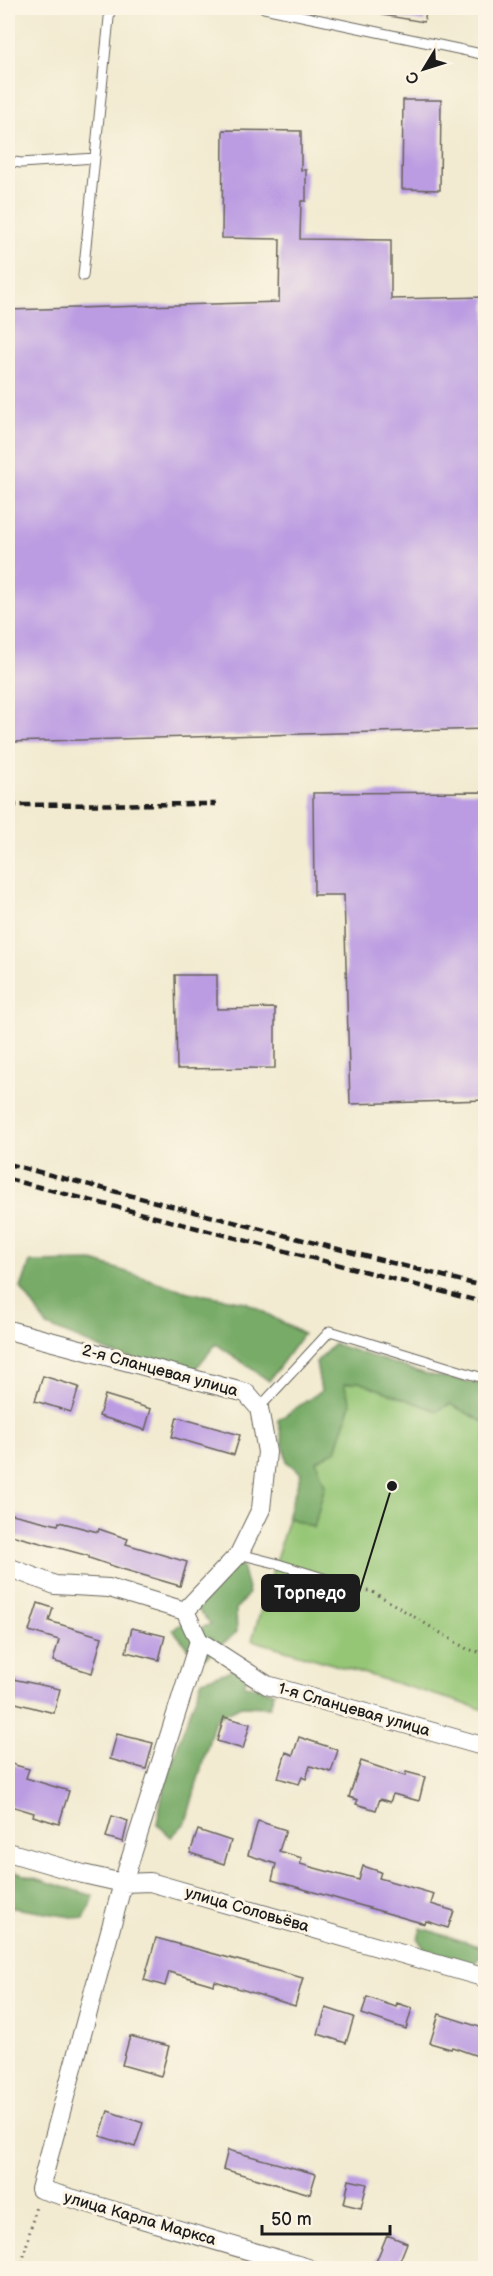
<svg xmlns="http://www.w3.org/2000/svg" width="493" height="2276" font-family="'Balsamiq Sans',sans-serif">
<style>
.green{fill:#95c676;stroke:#587149;stroke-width:1.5}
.forest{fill:#78ab67;stroke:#4a6442;stroke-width:1.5}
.building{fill:#bb9ce2}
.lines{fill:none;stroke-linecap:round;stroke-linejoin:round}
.service-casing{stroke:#67645b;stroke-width:11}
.minor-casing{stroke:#67645b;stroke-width:20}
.path{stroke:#67645b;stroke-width:3;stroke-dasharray:1.5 4.5;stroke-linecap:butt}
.service{stroke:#fff;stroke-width:9}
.minor{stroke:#fff;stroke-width:18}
.rail{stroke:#1c1c1c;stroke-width:4.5;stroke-dasharray:9 4.5;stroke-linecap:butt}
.labels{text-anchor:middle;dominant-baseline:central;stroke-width:6;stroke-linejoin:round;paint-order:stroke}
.street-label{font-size:16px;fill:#1c1c1c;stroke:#fcf5e5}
.leader{fill:none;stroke:#1c1c1c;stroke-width:2}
.callout-dot{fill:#1c1c1c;stroke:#fcf5e5;stroke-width:2}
.callout{fill:#1c1c1c;stroke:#1c1c1c;stroke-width:2}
.callout-label{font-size:18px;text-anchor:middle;font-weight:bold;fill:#fff}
</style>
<rect width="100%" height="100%" fill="#fcf5e5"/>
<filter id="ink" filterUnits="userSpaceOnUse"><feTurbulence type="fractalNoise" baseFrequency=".0167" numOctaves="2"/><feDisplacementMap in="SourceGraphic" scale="12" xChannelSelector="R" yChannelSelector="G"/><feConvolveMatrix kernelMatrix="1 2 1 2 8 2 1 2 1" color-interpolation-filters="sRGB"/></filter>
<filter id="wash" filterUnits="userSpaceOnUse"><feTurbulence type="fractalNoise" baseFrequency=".008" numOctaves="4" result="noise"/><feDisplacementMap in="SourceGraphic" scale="24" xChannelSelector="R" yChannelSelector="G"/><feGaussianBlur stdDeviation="1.35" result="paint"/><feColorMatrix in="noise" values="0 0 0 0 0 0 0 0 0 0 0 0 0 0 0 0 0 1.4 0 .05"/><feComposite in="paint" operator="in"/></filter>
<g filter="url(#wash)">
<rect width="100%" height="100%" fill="#f2ebd1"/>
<!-- green -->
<path class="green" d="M334 1363 485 1409V1710L252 1640Z"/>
<!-- forest -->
<path class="forest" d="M93 1261 188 1292 246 1302 303 1334 269 1381 216 1344 193 1372 114 1354 47 1326 21 1288 30 1262Z
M334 1344 426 1374 485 1385V1423L450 1404 437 1411 359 1382 344 1384 351 1404 336 1451 316 1461 325 1485 314 1528 287 1517 301 1473 287 1462 278 1420 321 1391 316 1362Z
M239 1554 249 1593 236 1609 237 1632 205 1658 191 1651 173 1630 183 1622 199 1629 211 1624 196 1608Z
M239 1658 252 1663 244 1685 274 1692 270 1707 241 1706 215 1719 186 1822 171 1837 157 1824C164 1774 185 1727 202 1680L230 1671Z
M8 1870 94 1896 84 1919 8 1907Z
M421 1928 485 1948 474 1965 429 1956 418 1939Z"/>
<g id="blocks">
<!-- building -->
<path class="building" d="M383 8H427L424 22 382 15Z
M403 100H441L440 190 402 189Z
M223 130 301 131V170H306V201H301L300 239 391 240V299L486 297V729L8 742V310L279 302 280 239 222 238Z
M486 792V1100L350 1104 344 895H314L313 793Z
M175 975H217V1009L275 1008V1068L177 1069Z
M43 1376 79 1387 71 1412 35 1401Z
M105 1395 151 1409 145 1430 99 1416Z
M177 1417 240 1435 234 1455 172 1437Z
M8 1513 58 1525 59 1522 98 1532 99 1529 128 1539 126 1544 187 1562 180 1586 122 1569 89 1558V1556L11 1535 8 1532Z
M38 1603 53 1608 49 1621 102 1637 92 1673 53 1661 59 1640 29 1631Z
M132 1628 165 1636 159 1660 126 1652Z
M8 1678 60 1689 54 1713 8 1701Z
M224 1717 250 1724 243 1749 217 1741Z
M117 1734 153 1743 146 1769 110 1759Z
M299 1737 338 1750 331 1772 310 1766 306 1779 302 1777 299 1784 278 1778 286 1752 293 1755Z
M361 1761 405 1776 406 1772 425 1777 419 1801 393 1794 390 1802 380 1799 376 1810 356 1804 358 1800 349 1797Z
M8 1763 29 1769 26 1778 69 1791 59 1824 33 1816 34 1813 8 1805Z
M112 1816 128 1821 123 1842 106 1837Z
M258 1821 286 1830 279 1851 302 1858 300 1864 359 1880 363 1866 381 1872 379 1878 434 1894 431 1904 454 1911 448 1928 426 1921 425 1924 272 1880 276 1864 248 1855Z
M198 1830 231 1841 224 1864 190 1853Z
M156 1938 303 1978 295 2006 215 1981 214 1985 169 1972 165 1986 144 1980Z
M367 1997 396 2007 397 2003 412 2008 406 2029 362 2014Z
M326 2008 354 2017 346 2043 318 2034Z
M439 2014 486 2029V2059L452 2047 451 2049 430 2043Z
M130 2036 169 2046 161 2076 122 2065Z
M108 2111 143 2123 135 2147 100 2136Z
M228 2150 316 2174 310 2194 223 2169Z
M349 2180 367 2184 361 2208 344 2204Z
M387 2235 407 2243 397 2268H387L375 2264Z"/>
</g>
</g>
<g filter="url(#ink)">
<use href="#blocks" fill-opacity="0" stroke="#67645b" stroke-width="1.5"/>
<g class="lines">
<defs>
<path id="service" d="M264 8 486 55
M8 161 21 163 95 158
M83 276 110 8
M259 1408 330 1331 486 1379
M239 1554 275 1563 333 1581"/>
<path id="minor" d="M8 1330 246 1393 259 1408 267 1452 261 1509 239 1554 185 1611
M8 1567 55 1585 109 1588 185 1611 199 1641 267 1685 486 1747
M199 1641 123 1883 40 2189 308 2268
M8 1852 83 1874 123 1883 150 1882 486 1978"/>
</defs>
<!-- service casing -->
<use href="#service" class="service-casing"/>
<!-- minor casing -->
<use href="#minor" class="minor-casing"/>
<!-- path -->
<path class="path" d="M344 1584 375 1593 467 1649 486 1654
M21 2268 36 2206"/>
<!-- service -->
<use href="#service" class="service"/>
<!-- minor -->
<use href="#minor" class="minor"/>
<!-- rail -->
<path class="rail" d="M8 805 216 804
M8 1164 486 1287
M8 1179 486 1303"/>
</g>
</g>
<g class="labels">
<!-- street labels -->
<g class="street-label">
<text transform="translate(160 1371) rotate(15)">2-я Сланцевая улица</text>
<text transform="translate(354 1710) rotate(16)">1-я Сланцевая улица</text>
<text transform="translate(247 1910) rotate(16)">улица Соловьёва</text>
<text transform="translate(140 2219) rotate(16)">улица Карла Маркса</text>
</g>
</g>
<!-- callouts -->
<path class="leader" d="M392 1486L359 1593"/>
<circle class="callout-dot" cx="392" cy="1486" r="6"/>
<rect class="callout" x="262" y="1575" width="97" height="36" rx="6"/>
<g class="callout-label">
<text x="310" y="1599">Торпедо</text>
</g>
<!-- margin -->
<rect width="493" height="2276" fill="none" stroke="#fcf5e5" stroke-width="30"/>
<!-- north arrow -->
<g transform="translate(424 69) rotate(232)" stroke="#fcf5e5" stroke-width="4.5" paint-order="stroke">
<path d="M0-4.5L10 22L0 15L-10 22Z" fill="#1c1c1c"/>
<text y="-9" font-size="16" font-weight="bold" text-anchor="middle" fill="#1c1c1c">С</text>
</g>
<!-- scale -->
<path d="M262 2225v9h128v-9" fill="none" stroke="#1c1c1c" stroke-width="3"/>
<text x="271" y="2225" font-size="18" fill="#1c1c1c" stroke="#fcf5e5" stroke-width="4.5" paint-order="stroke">50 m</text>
</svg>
